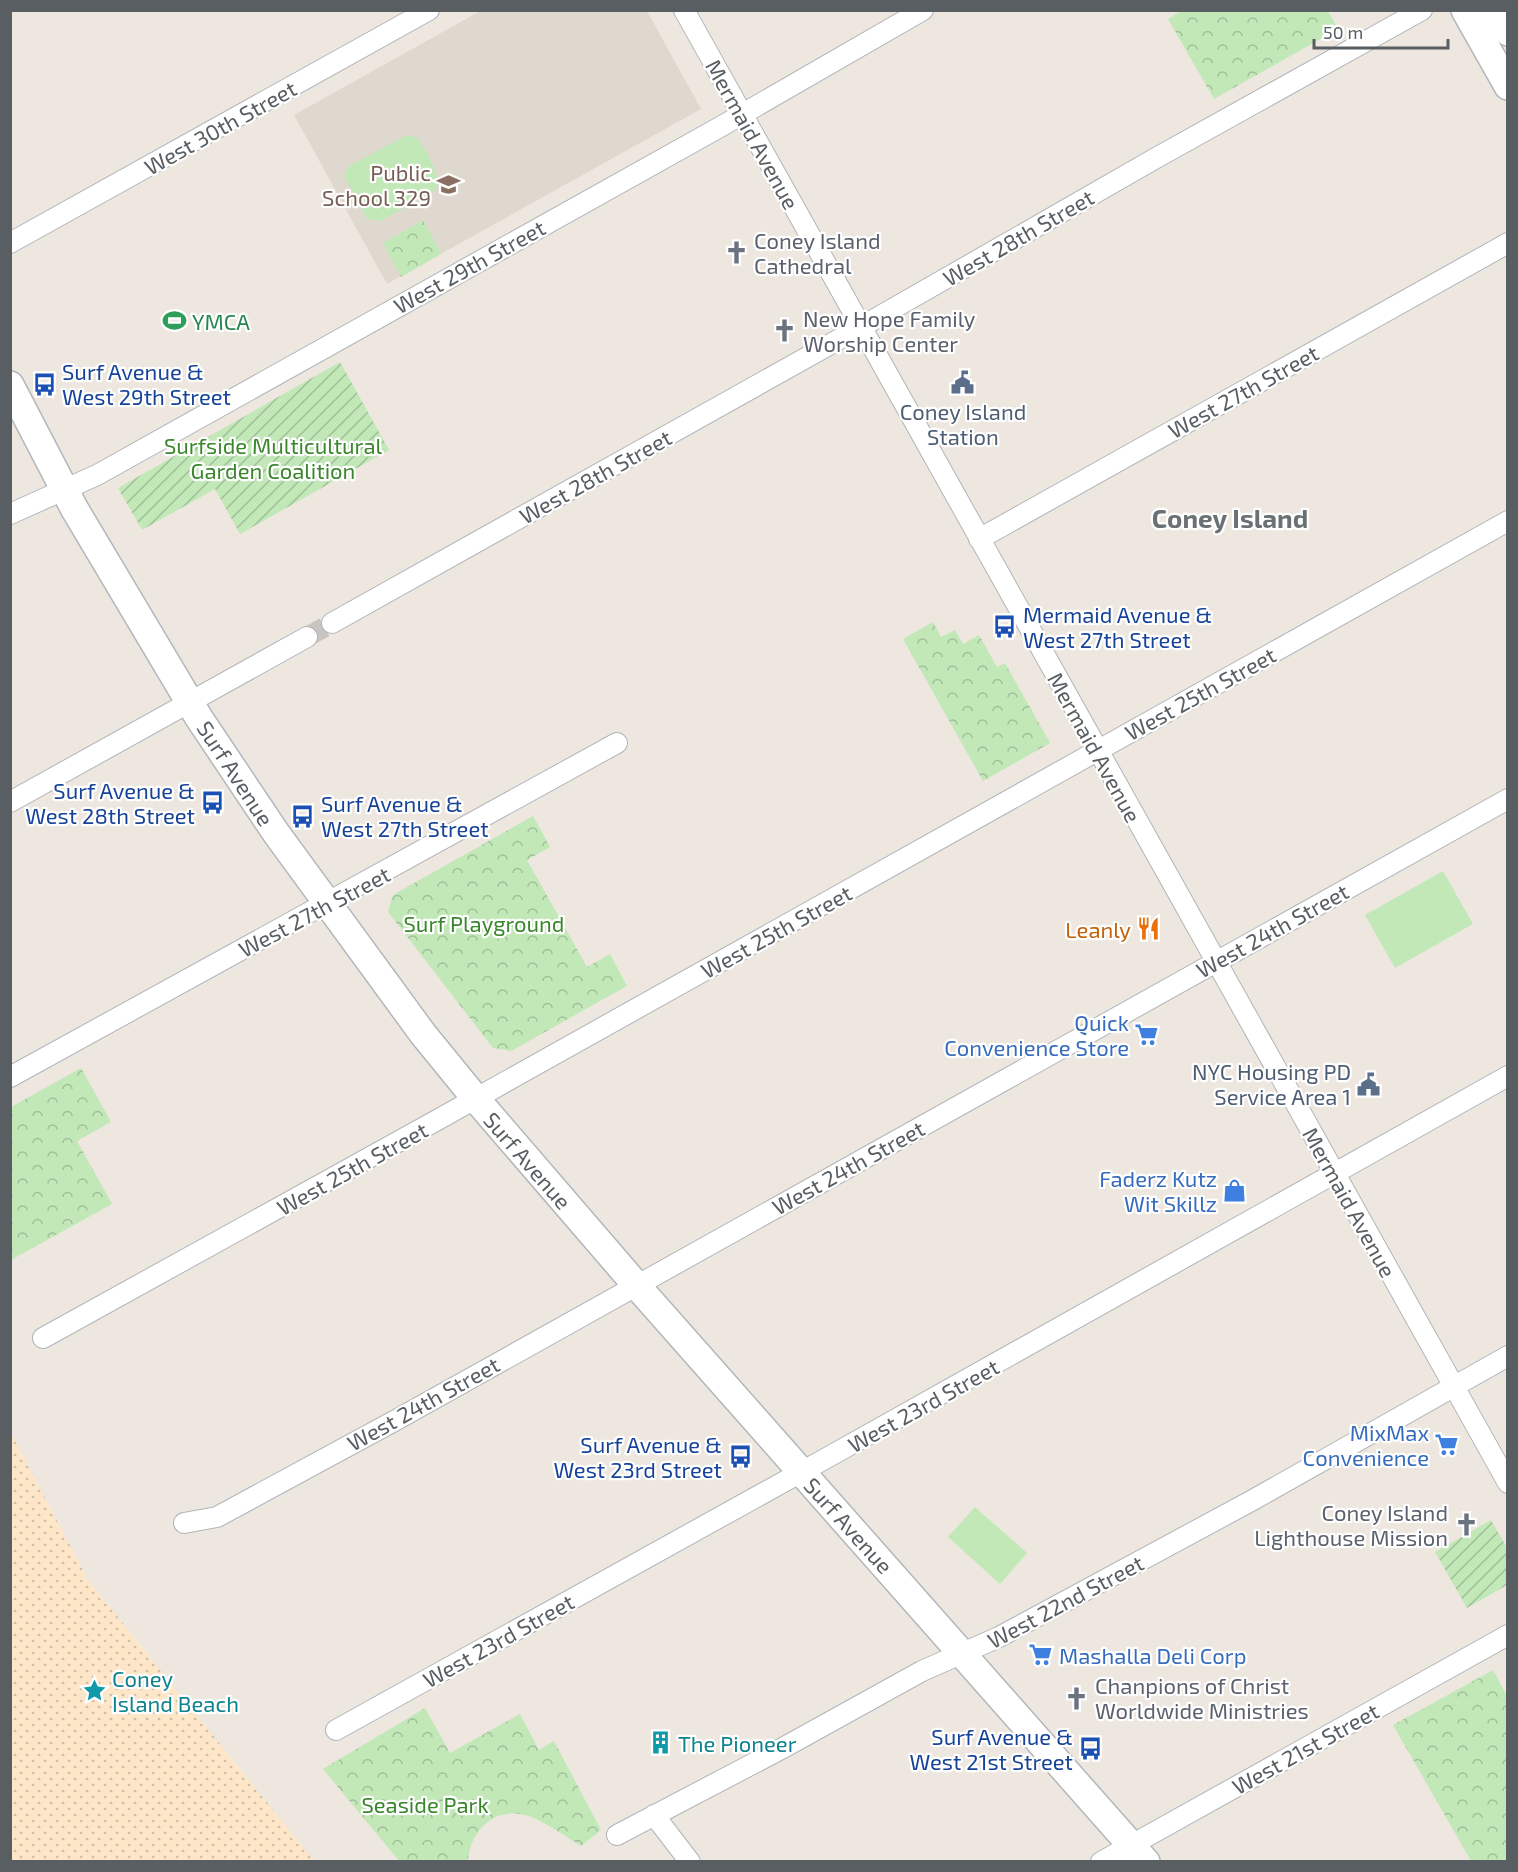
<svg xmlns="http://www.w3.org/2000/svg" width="1518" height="1872" font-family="'Exo 2',sans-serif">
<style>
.education{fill:#dfd8cf}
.grass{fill:#c2e8b8}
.forest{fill:url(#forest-crowns)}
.sand{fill:url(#sand-dots)}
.garden{fill:url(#garden-furrows)}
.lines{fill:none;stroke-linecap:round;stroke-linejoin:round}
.minor-tunnel{stroke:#c8c5c0;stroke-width:20;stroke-dasharray:20 10;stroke-linecap:butt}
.minor-casing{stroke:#b0b5b9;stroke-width:22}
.secondary-casing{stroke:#b1b7bc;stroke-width:30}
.minor{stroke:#fff;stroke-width:20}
.secondary{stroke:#fff;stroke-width:27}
.labels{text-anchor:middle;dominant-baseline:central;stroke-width:4.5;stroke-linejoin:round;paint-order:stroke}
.street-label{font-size:22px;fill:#585e62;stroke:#fff}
.education-label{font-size:22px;fill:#785e54;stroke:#fff;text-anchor:end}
.worship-label{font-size:22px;fill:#5b616d;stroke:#fff;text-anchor:start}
.leisure-label{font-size:22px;fill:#27864d;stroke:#fff;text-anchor:start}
.transit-label{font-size:22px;fill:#164399;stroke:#fff;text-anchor:start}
.service-label{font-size:22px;fill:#4e5e75;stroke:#fff}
.park-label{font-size:22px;fill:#3a862c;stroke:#fff}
.food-label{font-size:22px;fill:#c56008;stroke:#fff;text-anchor:end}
.shop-label{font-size:22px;fill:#366cbe;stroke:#fff;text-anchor:end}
.culture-label{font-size:22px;fill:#0d838f;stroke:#fff;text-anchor:start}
.quarter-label{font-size:26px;font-weight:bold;fill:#697174;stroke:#fff}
</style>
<defs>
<pattern id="forest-crowns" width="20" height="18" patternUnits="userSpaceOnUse" patternTransform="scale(1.5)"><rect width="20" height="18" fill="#c2e8b8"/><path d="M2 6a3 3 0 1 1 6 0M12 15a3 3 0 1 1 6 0" fill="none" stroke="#a0bf99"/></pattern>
<pattern id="sand-dots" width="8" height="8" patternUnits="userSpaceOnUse" patternTransform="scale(1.5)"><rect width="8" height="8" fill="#fee6c9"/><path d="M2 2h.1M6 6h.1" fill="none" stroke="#d0bea7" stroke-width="1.8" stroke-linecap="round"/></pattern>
<pattern id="garden-furrows" width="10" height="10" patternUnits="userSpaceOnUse" patternTransform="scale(1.5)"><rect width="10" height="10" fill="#c2e8b8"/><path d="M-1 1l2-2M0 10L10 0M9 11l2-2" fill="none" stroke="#a0bf99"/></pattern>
</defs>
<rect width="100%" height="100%" fill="#ede7df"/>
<!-- education -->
<path class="education" d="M482 10 647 11 701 109 387 284 294 115Z"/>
<!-- grass -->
<path class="grass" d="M405 136C409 136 410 135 415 137 424 142 440 177 438 186L434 191 381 221 367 219 344 176 349 166Z
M1443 871 1473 924 1395 968 1365 915Z
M975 1507 1027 1553 1000 1584 948 1537Z"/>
<!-- forest -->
<path class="forest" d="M1183 10 1328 11 1338 29 1214 99 1168 19Z
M423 220 441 254 401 277 383 243Z
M933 622 941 637 955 630 963 644 979 635 997 667 1005 663 1050 743 983 781 903 639Z
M533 816 550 847 527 860 587 967 610 954 627 986 511 1051 493 1048 388 912 393 895Z
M81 1068 111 1122 77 1141 112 1204 11 1260V1107Z
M1493 1670 1507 1696V1861H1471L1393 1725Z
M425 1708 450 1753 520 1714 539 1750 554 1741 601 1830 581 1846C566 1837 544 1821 528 1816 496 1805 470 1830 468 1861H399L323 1769Z"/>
<!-- sand -->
<path class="sand" d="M11 1433 88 1580 314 1861H11Z"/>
<!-- garden -->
<path class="garden" d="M340 362 389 450 240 534 215 489 142 530 118 488Z
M1491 1520 1507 1548V1585L1467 1608 1435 1552Z"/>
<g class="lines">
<!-- minor-tunnel -->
<path class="minor-tunnel" d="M307 637 332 623"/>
<defs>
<path id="minor" d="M684 10 1508 1483
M10 243 429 10
M10 514 97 475 720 127 923 10
M979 539 1508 243
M332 623 861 327 1156 158 1422 10
M10 802 307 637
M10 1077 617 743
M43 1338 439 1119 1508 521
M184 1523 217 1517 396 1420 1508 799
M336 1730 832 1455 1508 1076
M654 1815 690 1862
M617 1835 781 1749 922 1671 999 1637 1251 1501 1508 1356
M1101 1862 1508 1635"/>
<path id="secondary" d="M1465 10 1508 86
M1495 10 1508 32
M10 385 74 508 199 718 276 833 423 1034 476 1099 637 1286 1146 1862"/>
</defs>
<!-- minor casing -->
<use href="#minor" class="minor-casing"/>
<!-- secondary casing -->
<use href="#secondary" class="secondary-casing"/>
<!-- minor -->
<use href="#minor" class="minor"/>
<!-- secondary -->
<use href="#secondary" class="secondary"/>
</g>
<!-- icons -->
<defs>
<symbol id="school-bare" viewBox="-9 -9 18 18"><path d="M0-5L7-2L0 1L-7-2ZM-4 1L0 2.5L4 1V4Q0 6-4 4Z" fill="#8d6e63" stroke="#fff" stroke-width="2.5" paint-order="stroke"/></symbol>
<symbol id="church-bare" viewBox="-9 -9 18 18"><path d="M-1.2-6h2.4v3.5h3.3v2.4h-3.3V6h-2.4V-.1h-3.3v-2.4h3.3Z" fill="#6b7280" stroke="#fff" stroke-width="2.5" paint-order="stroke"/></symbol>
<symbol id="stadium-bare" viewBox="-9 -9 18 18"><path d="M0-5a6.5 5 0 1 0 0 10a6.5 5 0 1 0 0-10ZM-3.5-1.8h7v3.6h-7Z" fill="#2e9e5b" stroke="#fff" stroke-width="2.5" paint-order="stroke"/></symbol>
<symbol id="civic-bare" viewBox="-9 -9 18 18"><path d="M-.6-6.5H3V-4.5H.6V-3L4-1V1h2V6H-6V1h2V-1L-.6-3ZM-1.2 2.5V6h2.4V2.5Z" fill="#5c6f8a" stroke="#fff" stroke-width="2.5" paint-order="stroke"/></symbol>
<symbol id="bus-bare" viewBox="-9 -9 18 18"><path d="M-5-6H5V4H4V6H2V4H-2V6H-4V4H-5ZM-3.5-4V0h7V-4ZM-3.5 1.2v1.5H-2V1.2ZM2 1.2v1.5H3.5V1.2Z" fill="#1a4fb4" stroke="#fff" stroke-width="2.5" paint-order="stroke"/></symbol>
<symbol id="restaurant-bare" viewBox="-9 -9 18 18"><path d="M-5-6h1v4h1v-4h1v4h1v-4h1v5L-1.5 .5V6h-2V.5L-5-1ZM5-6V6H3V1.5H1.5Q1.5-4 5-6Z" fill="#e8710a" stroke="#fff" stroke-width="2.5" paint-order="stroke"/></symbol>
<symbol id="supermarket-bare" viewBox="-9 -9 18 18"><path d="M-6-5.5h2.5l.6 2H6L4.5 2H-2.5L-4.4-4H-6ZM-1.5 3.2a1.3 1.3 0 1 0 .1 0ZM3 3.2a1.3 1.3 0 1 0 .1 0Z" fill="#3f7fe0" stroke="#fff" stroke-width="2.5" paint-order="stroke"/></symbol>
<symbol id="shop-bare" viewBox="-9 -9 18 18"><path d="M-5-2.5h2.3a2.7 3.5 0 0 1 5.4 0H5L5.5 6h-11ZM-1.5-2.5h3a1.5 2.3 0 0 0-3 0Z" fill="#3f7fe0" stroke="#fff" stroke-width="2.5" paint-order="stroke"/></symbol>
<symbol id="sight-bare" viewBox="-9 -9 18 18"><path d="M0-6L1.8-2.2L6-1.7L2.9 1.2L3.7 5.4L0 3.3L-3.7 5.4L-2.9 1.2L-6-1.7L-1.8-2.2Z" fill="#0f9aa8" stroke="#fff" stroke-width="2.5" paint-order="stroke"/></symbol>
<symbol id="building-bare" viewBox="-9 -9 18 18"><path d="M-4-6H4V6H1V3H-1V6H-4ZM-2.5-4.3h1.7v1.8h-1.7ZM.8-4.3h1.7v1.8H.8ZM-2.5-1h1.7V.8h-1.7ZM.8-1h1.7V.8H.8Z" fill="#0f9aa8" stroke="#fff" stroke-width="2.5" paint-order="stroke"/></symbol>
</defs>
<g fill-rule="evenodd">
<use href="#school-bare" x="432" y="168" width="33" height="33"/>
<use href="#church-bare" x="720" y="236" width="33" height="33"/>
<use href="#stadium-bare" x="158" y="304" width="33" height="33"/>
<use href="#church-bare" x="768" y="314" width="33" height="33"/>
<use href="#civic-bare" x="946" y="366" width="33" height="33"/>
<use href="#bus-bare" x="28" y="368" width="33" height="33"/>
<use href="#bus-bare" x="988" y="610" width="33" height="33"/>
<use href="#bus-bare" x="196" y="786" width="33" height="33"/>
<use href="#bus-bare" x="286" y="800" width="33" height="33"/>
<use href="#restaurant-bare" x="1132" y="912" width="33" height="33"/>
<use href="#supermarket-bare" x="1130" y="1018" width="33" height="33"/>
<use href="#civic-bare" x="1352" y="1068" width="33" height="33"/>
<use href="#shop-bare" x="1218" y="1174" width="33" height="33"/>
<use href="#supermarket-bare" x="1430" y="1428" width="33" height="33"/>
<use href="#bus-bare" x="724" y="1440" width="33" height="33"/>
<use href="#church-bare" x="1450" y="1508" width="33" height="33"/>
<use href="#supermarket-bare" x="1024" y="1638" width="33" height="33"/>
<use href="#sight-bare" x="78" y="1674" width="33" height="33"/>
<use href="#church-bare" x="1060" y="1682" width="33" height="33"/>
<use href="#building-bare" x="644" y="1726" width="33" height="33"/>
<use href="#bus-bare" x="1074" y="1732" width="33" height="33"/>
</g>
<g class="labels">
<!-- street labels -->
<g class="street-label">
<text transform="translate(220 127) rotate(-29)">West 30th Street</text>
<text transform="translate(753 134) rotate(61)">Mermaid Avenue</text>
<text transform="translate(1018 237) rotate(-30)">West 28th Street</text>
<text transform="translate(469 266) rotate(-29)">West 29th Street</text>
<text transform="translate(1243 391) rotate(-29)">West 27th Street</text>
<text transform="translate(595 476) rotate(-29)">West 28th Street</text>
<text transform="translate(1200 693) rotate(-29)">West 25th Street</text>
<text transform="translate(1095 747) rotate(61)">Mermaid Avenue</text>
<text transform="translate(236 773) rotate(57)">Surf Avenue</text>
<text transform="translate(314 911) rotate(-28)">West 27th Street</text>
<text transform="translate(1272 930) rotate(-29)">West 24th Street</text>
<text transform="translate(776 931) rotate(-29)">West 25th Street</text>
<text transform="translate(528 1160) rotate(49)">Surf Avenue</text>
<text transform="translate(848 1167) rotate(-29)">West 24th Street</text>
<text transform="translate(352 1168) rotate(-29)">West 25th Street</text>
<text transform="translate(1350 1202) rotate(61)">Mermaid Avenue</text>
<text transform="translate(423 1403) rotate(-29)">West 24th Street</text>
<text transform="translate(923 1405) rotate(-29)">West 23rd Street</text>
<text transform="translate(849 1525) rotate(48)">Surf Avenue</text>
<text transform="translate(1065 1601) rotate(-28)">West 22nd Street</text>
<text transform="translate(498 1640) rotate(-29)">West 23rd Street</text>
<text transform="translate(1305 1748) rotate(-29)">West 21st Street</text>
</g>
<!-- education labels -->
<g class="education-label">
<text x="431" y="172">Public<tspan x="431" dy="25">School 329</tspan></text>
</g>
<!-- worship labels -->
<g class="worship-label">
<text x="754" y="240">Coney Island<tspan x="754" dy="25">Cathedral</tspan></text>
<text x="803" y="318">New Hope Family<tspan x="803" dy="25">Worship Center</tspan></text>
<text x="1448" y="1512" text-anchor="end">Coney Island<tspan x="1448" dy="25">Lighthouse Mission</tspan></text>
<text x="1095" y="1685">Chanpions of Christ<tspan x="1095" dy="25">Worldwide Ministries</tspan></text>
</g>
<!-- leisure labels -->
<g class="leisure-label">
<text x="192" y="321">YMCA</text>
</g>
<!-- transit labels -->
<g class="transit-label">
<text x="62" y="371">Surf Avenue &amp;<tspan x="62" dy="25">West 29th Street</tspan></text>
<text x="1023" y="614">Mermaid Avenue &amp;<tspan x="1023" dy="25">West 27th Street</tspan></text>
<text x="195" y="790" text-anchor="end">Surf Avenue &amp;<tspan x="195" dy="25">West 28th Street</tspan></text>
<text x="321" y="803">Surf Avenue &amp;<tspan x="321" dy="25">West 27th Street</tspan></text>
<text x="722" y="1444" text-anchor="end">Surf Avenue &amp;<tspan x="722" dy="25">West 23rd Street</tspan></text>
<text x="1073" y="1736" text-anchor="end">Surf Avenue &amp;<tspan x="1073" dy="25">West 21st Street</tspan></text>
</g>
<!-- service labels -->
<g class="service-label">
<text x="963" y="411">Coney Island<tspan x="963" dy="25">Station</tspan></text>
<text x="1351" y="1071" text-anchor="end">NYC Housing PD<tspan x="1351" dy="25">Service Area 1</tspan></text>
</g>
<!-- park labels -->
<g class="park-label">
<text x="273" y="445">Surfside Multicultural<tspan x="273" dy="25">Garden Coalition</tspan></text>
<text x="484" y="923">Surf Playground</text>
<text x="425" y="1804">Seaside Park</text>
</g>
<!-- food labels -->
<g class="food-label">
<text x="1131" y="929">Leanly</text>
</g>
<!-- shop labels -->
<g class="shop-label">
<text x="1129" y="1022">Quick<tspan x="1129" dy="25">Convenience Store</tspan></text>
<text x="1217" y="1178">Faderz Kutz<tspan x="1217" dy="25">Wit Skillz</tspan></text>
<text x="1429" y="1432">MixMax<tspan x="1429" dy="25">Convenience</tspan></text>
<text x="1059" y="1655" text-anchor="start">Mashalla Deli Corp</text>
</g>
<!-- culture labels -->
<g class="culture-label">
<text x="112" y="1678">Coney<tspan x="112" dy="25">Island Beach</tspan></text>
<text x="678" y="1743">The Pioneer</text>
</g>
<!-- quarter labels -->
<g class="quarter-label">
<text x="1230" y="517">Coney Island</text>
</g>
</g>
<!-- border -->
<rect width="1518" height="1872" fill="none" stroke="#585e62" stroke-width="24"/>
<!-- scale -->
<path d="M1314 39v9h134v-9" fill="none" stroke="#585e62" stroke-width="3"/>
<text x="1323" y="39" font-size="18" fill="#585e62" stroke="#ffffff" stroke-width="4.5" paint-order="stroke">50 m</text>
</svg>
